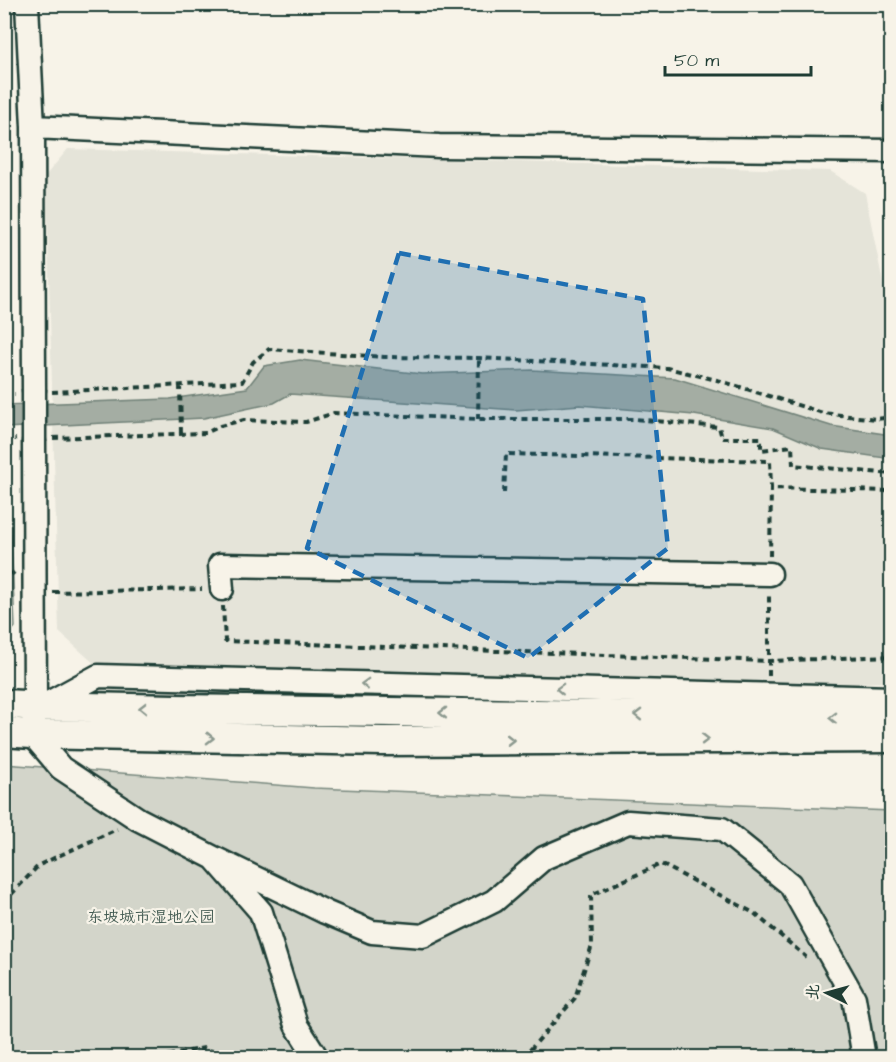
<svg xmlns="http://www.w3.org/2000/svg" width="896" height="1062" font-family="'Architects Daughter','LXGW WenKai TC',sans-serif">
<style>
.built{fill:#e5e4d9}
.green{fill:#d3d5ca;stroke:#79897f;stroke-width:1.5}
.water{fill:#a4ada3;stroke:#6f8077;stroke-width:1.5}
.lines{fill:none;stroke-linecap:round;stroke-linejoin:round}
.minor-casing{stroke:#1f3d34;stroke-width:27}
.major-casing{stroke:#1f3d34;stroke-width:33}
.path{stroke:#1f3d34;stroke-width:4;stroke-dasharray:6 4.5;stroke-linecap:butt}
.minor{stroke:#f7f3e8;stroke-width:22}
.major{stroke:#f7f3e8;stroke-width:28}
.minor-bridge-casing{stroke:#1f3d34;stroke-width:27;stroke-linecap:butt}
.minor-bridge{stroke:#f7f3e8;stroke-width:22}
.oneway{stroke:#8b988e}
.marked{fill:#1f6fb2;fill-opacity:0.2;stroke:#1f6fb2;stroke-width:4.5;stroke-dasharray:12 8;stroke-linejoin:round}
.labels{text-anchor:middle;dominant-baseline:central;stroke-width:4.5;stroke-linejoin:round;paint-order:stroke}
.park-label{font-size:16px;fill:#435b52;stroke:#f7f3e8}
</style>
<rect width="100%" height="100%" fill="#f7f3e8"/>
<filter id="ink" filterUnits="userSpaceOnUse"><feTurbulence type="fractalNoise" baseFrequency=".0167" numOctaves="2"/><feDisplacementMap in="SourceGraphic" scale="12" xChannelSelector="R" yChannelSelector="G"/><feConvolveMatrix kernelMatrix="1 2 1 2 8 2 1 2 1" color-interpolation-filters="sRGB"/></filter>
<g filter="url(#ink)">
<!-- built -->
<path class="built" d="M68 149 830 171 865 193 891 323V682L629 689 97 666 59 632 46 175Z"/>
<!-- green -->
<path class="green" d="M4 376 15 627 5 639H4Z
M4 764 314 788 891 811V1057H5Z"/>
<!-- water -->
<path class="water" d="M300 360 422 374 532 370 675 378 831 426 891 435 892 459 822 449 773 428 694 415 580 405 516 410 290 394 274 403 204 418 5 428V405L170 399 247 388 264 366Z"/>
<g class="lines">
<defs>
<path id="minor" d="M27 4 33 127 34 389
M33 127 439 146 892 151
M34 442 35 706 32 734 61 768 138 819 214 858 261 912 296 1025 317 1058
M222 589 220 565 770 574
M43 706 98 676 892 698
M214 858 325 912 372 932 423 936 494 901 544 858 628 822 722 829 790 884 854 998 864 1058"/>
<path id="major" d="M4 704 43 706 174 709 892 719
M4 732 32 734 382 741 892 738"/>
</defs>
<!-- minor casing -->
<use href="#minor" class="minor-casing"/>
<!-- major casing -->
<use href="#major" class="major-casing"/>
<!-- path -->
<path class="path" d="M180 385 181 434
M52 392 242 382 253 362 269 349 384 357 479 358 667 368 721 381 823 413 876 419 892 417
M4 394H15
M478 419 479 358
M53 438 206 433 220 426 244 420 306 422 334 413 478 419H634L719 427 722 438H761V450L792 446 793 465 892 474
M4 440 16 439
M504 493 506 454 770 461 771 488 892 491
M770 556 771 488
M4 564 14 575
M53 592 202 589
M223 606 225 641 769 661 892 656
M769 676V593
M4 902 39 865 117 829
M158 1058 204 1048 229 1058
M523 1058 575 998 592 945 591 895 661 864 754 913 806 957"/>
<!-- minor -->
<use href="#minor" class="minor"/>
<!-- major -->
<use href="#major" class="major"/>
<defs>
<path id="minor-bridge" d="M34 389V442"/>
</defs>
<!-- minor-bridge casing -->
<use href="#minor-bridge" class="minor-bridge-casing"/>
<!-- minor-bridge -->
<use href="#minor-bridge" class="minor-bridge"/>
</g>
<!-- one-way arrows -->
<defs><path id="oneway-chevron" d="M-2-3.5L2.5 0L-2 3.5" fill="none" stroke-width="1.6" stroke-linecap="round" stroke-linejoin="round" transform="scale(1.5)"/></defs>
<g class="oneway">
<use href="#oneway-chevron" transform="translate(365 684) rotate(-178)"/>
<use href="#oneway-chevron" transform="translate(560 689) rotate(-178)"/>
<use href="#oneway-chevron" transform="translate(143 708) rotate(-179)"/>
<use href="#oneway-chevron" transform="translate(443 713) rotate(-179)"/>
<use href="#oneway-chevron" transform="translate(638 715) rotate(-179)"/>
<use href="#oneway-chevron" transform="translate(833 718) rotate(-179)"/>
<use href="#oneway-chevron" transform="translate(210 738) rotate(1)"/>
<use href="#oneway-chevron" transform="translate(705 739)"/>
<use href="#oneway-chevron" transform="translate(510 740)"/>
</g>
</g>
<!-- marked area -->
<path class="marked" d="M399 253 643 299 668 548 528 658 307 548Z"/>
<g class="labels">
<!-- park labels -->
<g class="park-label">
<text x="151" y="917">东坡城市湿地公园</text>
</g>
</g>
<!-- margin -->
<rect width="896" height="1062" fill="none" stroke="#f7f3e8" stroke-width="24"/>
<rect x="12" y="12" width="872" height="1038" fill="none" stroke="#1f3d34" stroke-width="2" filter="url(#ink)"/>
<!-- north arrow -->
<g transform="translate(827 993) rotate(275)" stroke="#f7f3e8" stroke-width="4.5" paint-order="stroke">
<path d="M0-4.5L10 22L0 15L-10 22Z" fill="#1f3d34"/>
<text y="-9" font-size="16" font-weight="bold" text-anchor="middle" fill="#1f3d34">北</text>
</g>
<!-- scale -->
<path d="M665 66v9h146v-9" fill="none" stroke="#1f3d34" stroke-width="3"/>
<text x="674" y="66" font-size="18" fill="#1f3d34" stroke="#f7f3e8" stroke-width="4.5" paint-order="stroke">50 m</text>
</svg>
